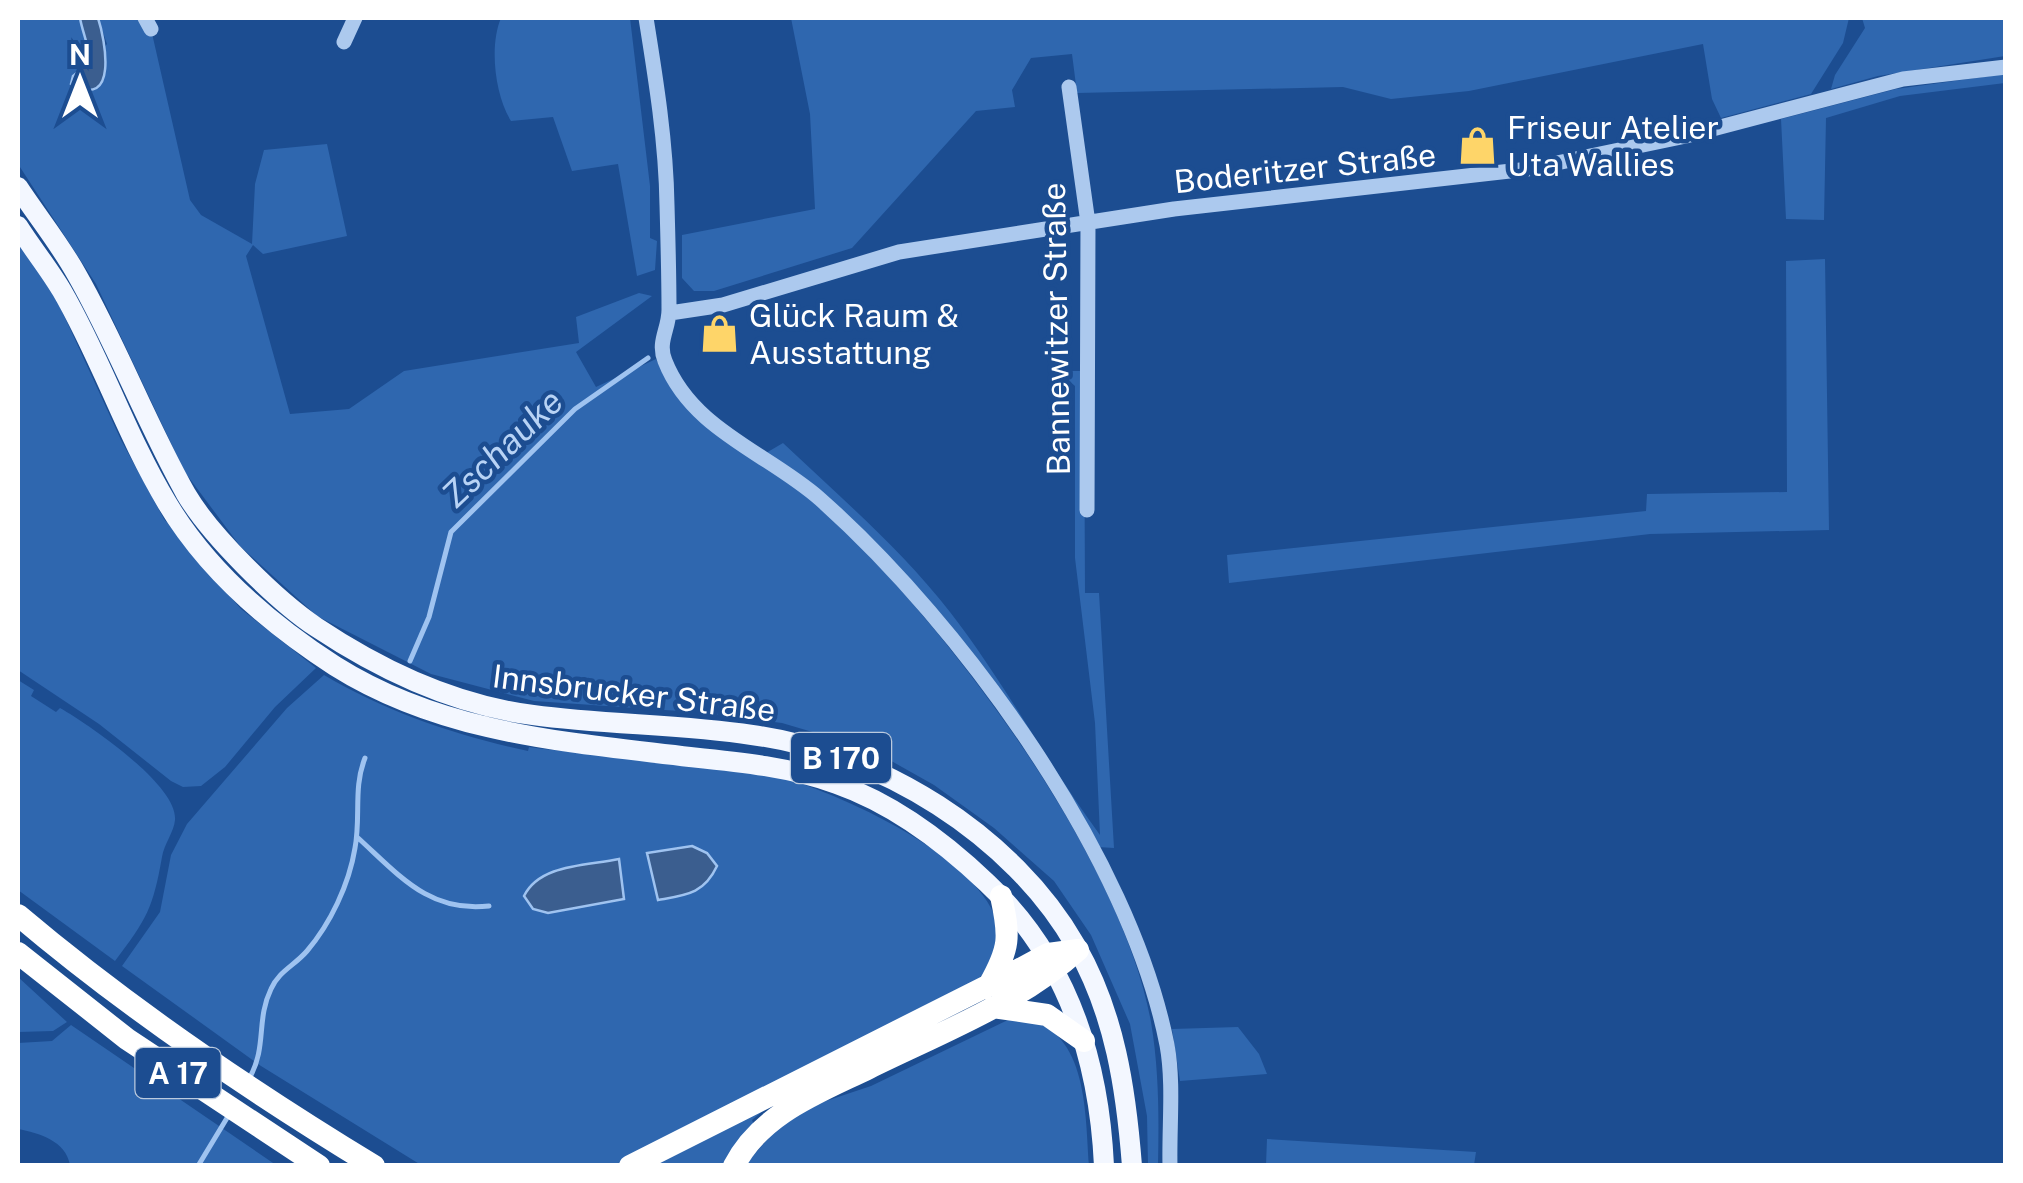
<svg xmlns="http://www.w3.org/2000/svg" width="2023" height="1183" font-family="'Public Sans',sans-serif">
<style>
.green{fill:#2f67af}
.water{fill:#3b5e8f;stroke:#9fc3f0;stroke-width:2.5}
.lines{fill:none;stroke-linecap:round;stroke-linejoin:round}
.stream{stroke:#9fc3f0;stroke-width:5}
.minor{stroke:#acc9ee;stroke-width:15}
.major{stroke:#f3f7ff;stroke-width:20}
.highway{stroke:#fff;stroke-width:22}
.labels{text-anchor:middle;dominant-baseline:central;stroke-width:9;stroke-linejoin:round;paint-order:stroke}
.shield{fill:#1c4d91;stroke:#bbcade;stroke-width:2.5}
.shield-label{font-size:30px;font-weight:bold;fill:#fff}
.poi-label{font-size:32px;fill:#fff;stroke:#1c4d91;text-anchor:start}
.street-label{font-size:32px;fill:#fff;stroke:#1c4d91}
.water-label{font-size:35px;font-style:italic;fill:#b8d3f5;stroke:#1c4d91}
</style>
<rect width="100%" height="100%" fill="#1c4d91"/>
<!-- green -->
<path class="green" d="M18 18H80L90 53 71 84 107 44 98 18H145L151 29 190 200 201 215 252 244 255 184 264 150 327 144 347 236 263 254 253 245 246 256 290 414 349 409 404 371 579 343 576 317 639 293 652 296 576 352 596 387 656 359C699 447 765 454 828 514 949 629 1121 856 1151 1022 1159 1070 1159 1117 1158 1165H1148L1147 1116 1130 1024 1091 935 1054 881 994 828 934 785 870 749 782 723 694 712 534 701 431 674 317 616 240 546 184 471 96 284 18 164Z
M501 18H630L650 186V238L657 241 655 270 637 276 618 164 572 171 553 117 511 121C495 95 489 46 501 18Z
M791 18H1849L1843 43 1811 94 1721 118 1712 99 1703 44 1469 91 1391 99 1343 87 1077 93 1072 54 1031 58 1012 90 1015 107 976 111 852 248 714 291H694L682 278V235L815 209 810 114Z
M1862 18H2005V56L1878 76 1831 89 1835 75 1865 28Z
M2005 74V83L1900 96 1826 118 1824 220 1786 219 1781 119 1896 89Z
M18 240 56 298 121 440 164 519 241 609 316 668 275 707 225 767 201 786 183 787 171 781 99 724 18 670Z
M1825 259 1829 530 1650 534 1229 583 1227 555 1646 511 1647 494 1787 492 1786 261Z
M1058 371H1084L1085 593H1099L1114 848 1098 847C999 704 914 550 766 453L783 443C841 498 901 549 950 612 1005 683 1047 763 1100 835L1095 723 1075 558V386Z
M324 675C389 713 455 735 528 751L529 747C604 758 684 751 758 770 826 787 973 850 997 921 1008 953 983 980 957 995L618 1166 421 1165 261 1066 122 966 160 912 171 855 187 824 287 708Z
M18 680 34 690 31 696 56 712 60 708C88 724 178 785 175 820 174 832 164 844 162 857 153 908 147 919 115 961L18 890Z
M18 977 67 1022 53 1031 18 1032Z
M1012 1018C1088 1020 1085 1109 1089 1165L744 1166 780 1125 814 1105 871 1086Z
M71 1025 276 1165H70C66 1141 39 1133 18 1129V1043L52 1041Z
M1238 1027 1259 1054 1267 1074 1180 1081 1172 1029Z
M769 1106 752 1120 754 1125 725 1165 652 1166Z
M1267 1139 1476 1152 1474 1165H1266Z"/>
<!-- water -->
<path class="water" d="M80 18H98C105 39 119 111 71 84L73 76C99 58 84 42 80 18Z
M692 846 707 853 717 866C704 894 686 895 658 900L647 853Z
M619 859 624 899 548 913 533 909 524 896C540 864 586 866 619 859Z"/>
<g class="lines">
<!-- stream -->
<path class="stream" d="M410 661 429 617 451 532 575 409 648 358
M357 837C399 875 429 913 489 906
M250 1077C267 1046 256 1020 271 989 279 971 294 966 307 951 330 924 349 885 355 848 361 817 353 788 365 758
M198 1166 230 1113"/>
<!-- minor -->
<path class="minor" d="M145 18 151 29
M646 18C656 80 666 142 667 205 668 240 669 275 669 310 669 329 657 342 665 361 692 430 768 453 820 499 963 626 1130 856 1167 1045 1174 1083 1169 1127 1170 1166
M344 42 355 18
M1069 87 1088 223 1087 510
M670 313 723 305 899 252 1174 209 1528 169 1686 136 1903 79 2006 67"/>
<!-- major -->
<path class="major" d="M18 187C37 216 60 244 77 275 117 345 146 423 186 494 210 535 277 601 316 627 382 671 455 705 533 715 606 725 680 724 752 735 879 752 1013 835 1076 946 1115 1014 1126 1089 1132 1166
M18 226C32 248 49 269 62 291 101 358 126 435 167 503 207 570 270 624 335 666 443 734 567 742 690 757 739 762 790 767 837 784 894 804 943 841 987 883 1067 958 1099 1058 1104 1166"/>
<!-- highway -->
<path class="highway" d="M18 915C129 1009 249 1090 374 1166
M18 953 127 1039 319 1166
M990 985 1048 954 1078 950
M993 1007 1047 1015 1084 1041
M630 1166 989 985C1010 948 1010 937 1001 896
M734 1166C761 1113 820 1092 869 1068 940 1033 1019 1003 1078 950"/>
</g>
<!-- icons -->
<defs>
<symbol id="shop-bare" viewBox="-9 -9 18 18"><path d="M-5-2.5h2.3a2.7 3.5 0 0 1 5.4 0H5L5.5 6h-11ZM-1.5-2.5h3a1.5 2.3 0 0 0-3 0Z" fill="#fed569" stroke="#1c4d91" stroke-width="2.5" paint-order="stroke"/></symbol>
</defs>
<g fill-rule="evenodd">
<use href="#shop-bare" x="1450" y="118" width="55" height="55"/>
<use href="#shop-bare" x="692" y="306" width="55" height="55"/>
</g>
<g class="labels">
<!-- shield labels -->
<g class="shield">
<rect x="791" y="733" width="100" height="50" rx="8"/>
<rect x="135.5" y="1048" width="85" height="50" rx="8"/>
</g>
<g class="shield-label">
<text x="841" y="758">B 170</text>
<text x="178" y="1073">A 17</text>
</g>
<!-- poi labels -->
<g class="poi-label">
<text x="1507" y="127">Friseur Atelier<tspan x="1507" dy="37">Uta Wallies</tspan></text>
<text x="749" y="315">Glück Raum &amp;<tspan x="749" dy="37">Ausstattung</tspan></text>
</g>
<!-- street labels -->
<g class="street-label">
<text transform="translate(1305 168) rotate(-6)">Boderitzer Straße</text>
<text transform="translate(1056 329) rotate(-91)">Bannewitzer Straße</text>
<text transform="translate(634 693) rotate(7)">Innsbrucker Straße</text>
</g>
<!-- water labels -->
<g class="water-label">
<text transform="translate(502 448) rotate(-44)">Zschauke</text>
</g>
</g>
<!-- border -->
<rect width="2023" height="1183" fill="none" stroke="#ffffff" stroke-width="40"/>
<!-- north arrow -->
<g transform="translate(80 80)" stroke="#1c4d91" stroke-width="8" paint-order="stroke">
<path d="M0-8L18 38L0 25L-18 38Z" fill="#ffffff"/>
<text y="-15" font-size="28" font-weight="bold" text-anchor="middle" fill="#ffffff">N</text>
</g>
</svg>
